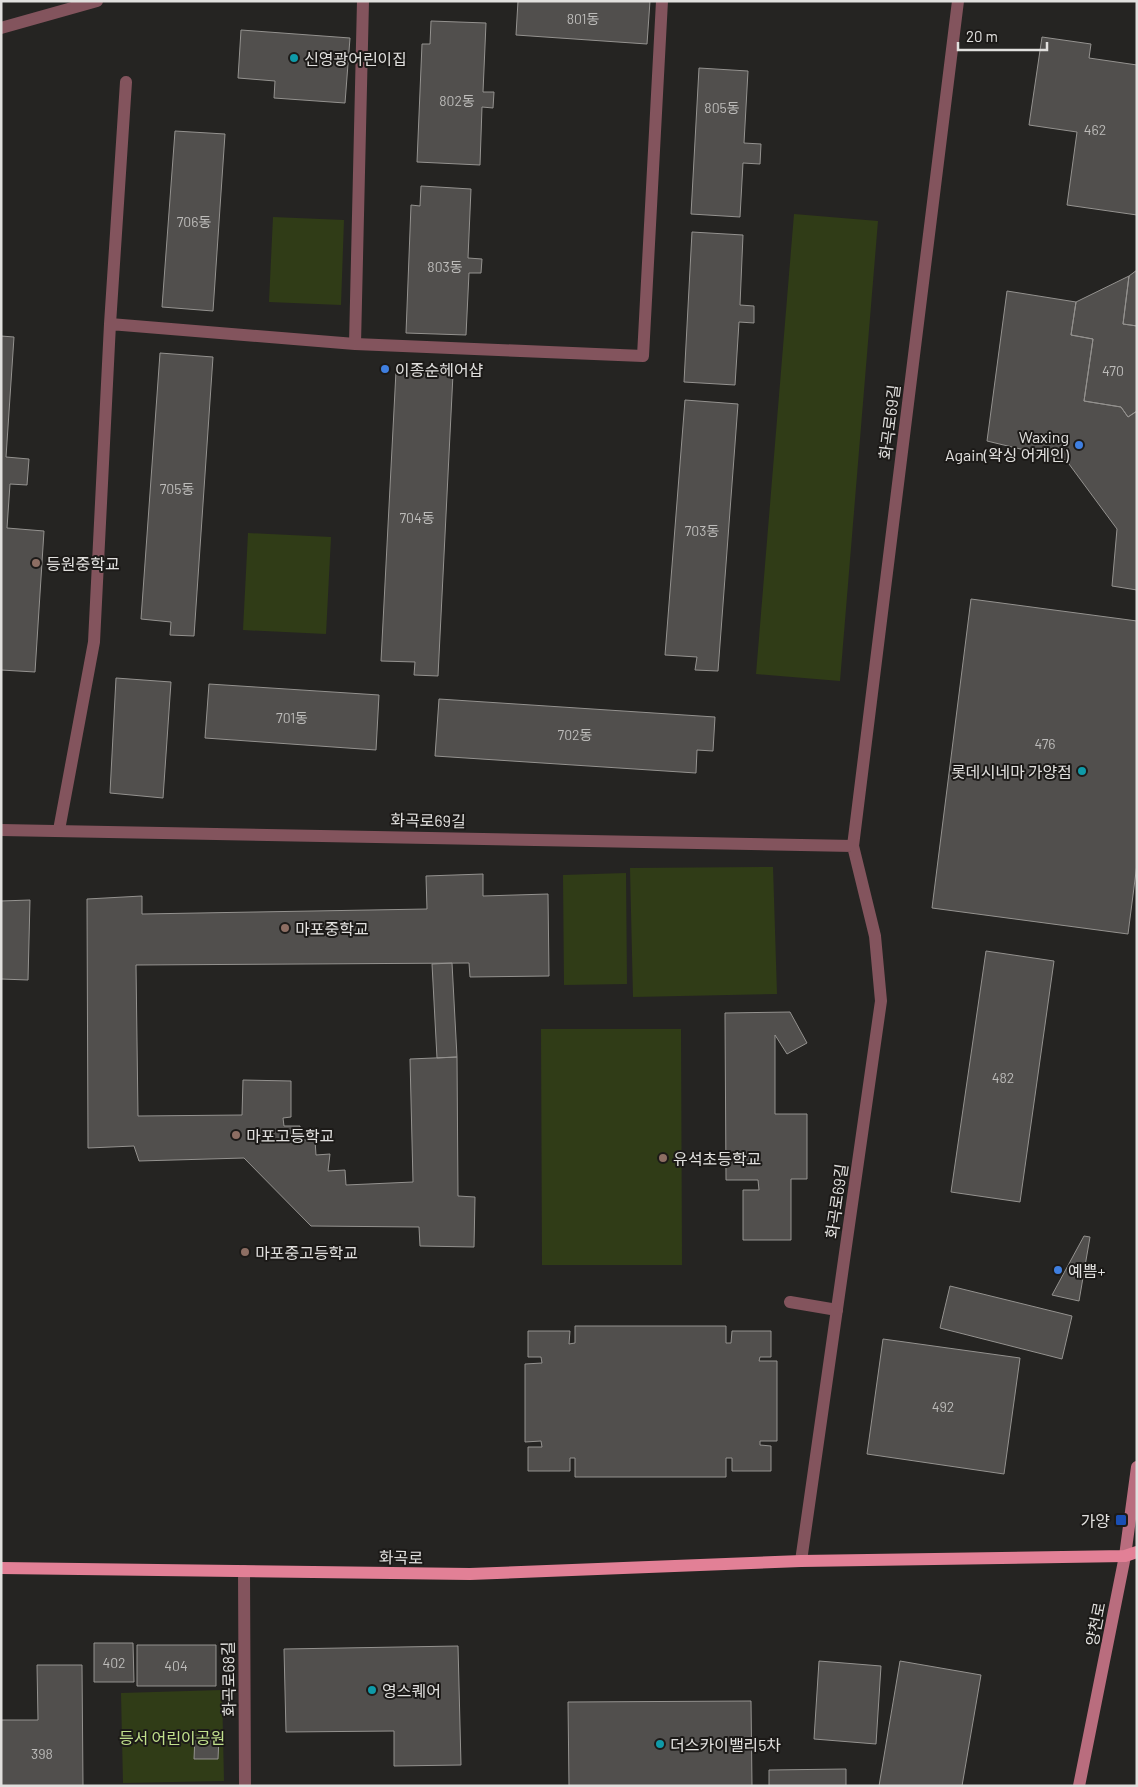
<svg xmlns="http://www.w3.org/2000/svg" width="1138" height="1787" font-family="Barlow,'Noto Sans KR',sans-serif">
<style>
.green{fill:#303c17}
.building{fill:#514f4d;stroke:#94928f}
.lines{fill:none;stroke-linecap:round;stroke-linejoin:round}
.lane{stroke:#83545d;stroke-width:12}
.street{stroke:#83545d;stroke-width:12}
.secondary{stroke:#b96d7e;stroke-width:12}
.primary{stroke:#e28096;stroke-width:12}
.culture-dot{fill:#0f9aa8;stroke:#1c1a18;stroke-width:2}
.shop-dot{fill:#3f7fe0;stroke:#1c1a18;stroke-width:2}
.education-dot{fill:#8d6e63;stroke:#1c1a18;stroke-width:2}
.transit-dot{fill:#1a4fb4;stroke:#1c1a18;stroke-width:2}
.labels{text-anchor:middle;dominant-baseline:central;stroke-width:4;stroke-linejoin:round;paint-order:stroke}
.number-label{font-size:14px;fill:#bdbcba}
.poi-label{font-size:16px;fill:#e1e0de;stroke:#1c1a18;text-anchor:start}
.street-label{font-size:16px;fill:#e1e0de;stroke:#1c1a18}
.park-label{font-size:16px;fill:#c1e08c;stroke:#1c1a18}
</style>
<rect width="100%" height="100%" fill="#252422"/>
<!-- green -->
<path class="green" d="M794 214 878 221 840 681 756 674Z
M273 217 344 220 341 305 269 302Z
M248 533 331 537 326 634 243 630Z
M773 867 777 994 633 997 630 868Z
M626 873 627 984 564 985 563 875Z
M541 1029H681L682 1265H542Z
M222 1690 224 1781 123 1783 121 1693Z"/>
<!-- building -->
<path class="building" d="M518 1H650L647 44 516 35Z
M431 21 486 23 483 92H494L493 108 482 107 480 165 417 162 422 44H430Z
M241 30 350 38 345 103 274 98 275 81 238 78Z
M1042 37 1091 44 1089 58 1137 65V215L1067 205 1077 132 1029 125Z
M699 68 748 71 744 143 761 144 760 164 743 163 740 217 691 214Z
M175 131 225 134 213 311 162 307Z
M421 186 471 189 468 258 482 259 481 273H469L466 335 406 333 411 205 420 206Z
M692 232 743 235 740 305 754 306V323L739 322 735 385 684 382Z
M1137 270V326L1123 324 1129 276Z
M1129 276 1123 324 1137 326V411L1128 417 1121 407 1084 401 1093 339 1071 335 1076 302Z
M1007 291 1076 302 1071 335 1093 339 1084 401 1121 407 1128 417 1137 411V590L1112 586 1117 529 1066 460 987 441Z
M1 336 14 337 6 457 29 459 27 485 10 484 7 528 44 531 35 672 1 670Z
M160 353 213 357 194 636 170 635 171 622 141 619Z
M396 371 453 374 438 676 414 675 415 662 381 661Z
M685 400 738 404 718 671 695 670 697 657 665 655Z
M971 599 1137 621V864L1128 934 932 908Z
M116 678 171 682 163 798 110 793Z
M209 684 379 695 376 750 205 738Z
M439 699 715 717 713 751 697 750 696 773 435 756Z
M483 874V896L548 894 549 976 470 977 469 963 136 965 138 1116 242 1115 243 1080 291 1081V1117L283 1118 284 1126H300V1140H315L316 1155 330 1154 328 1171 345 1170 346 1185 413 1182 410 1059 457 1057 458 1196 475 1197 474 1247 420 1246 419 1227 311 1226 244 1158 139 1161 134 1146 88 1148 87 899 142 896V914L427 909 426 876Z
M30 900 28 980 1 979V901Z
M986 951 1054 961 1020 1202 951 1192Z
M452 963 457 1057 437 1058 432 964Z
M790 1012 807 1043 787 1054 775 1035V1114H807V1179H791V1240H743V1190H759L758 1180H726L725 1013Z
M1084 1236 1090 1237 1079 1301 1052 1295Z
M950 1286 1072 1316 1062 1359 940 1328Z
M575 1326H726V1343H731L732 1331H771V1357H760L759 1361H777V1441H760V1445L771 1446V1471H732V1458H726V1477H575V1458H570V1471H528V1447H542L541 1441 525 1442V1364L542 1363 541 1357H528V1331H570L569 1344 575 1343Z
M883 1339 1020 1358 1004 1474 867 1454Z
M94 1643H133L134 1682H94Z
M137 1645H216V1686H137Z
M458 1646 461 1765 394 1766V1731L286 1732 284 1649Z
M819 1661 881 1666 876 1744 814 1739Z
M900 1661 981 1675 962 1786H879Z
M37 1665H82L83 1786H1V1720H38Z
M751 1701 752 1786H569L568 1702Z
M195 1736 219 1737 218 1759H194Z
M846 1769V1786H769V1770Z"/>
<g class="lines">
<!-- lane -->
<path class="lane" d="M110 324 126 82
M355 344 363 1
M59 830 94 642 110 324 355 344 643 356 662 1
M790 1302 837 1310"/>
<!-- street -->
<path class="street" d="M1 28 97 1
M1 830 853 846
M801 1561 881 1001 875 936 853 846 958 1
M244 1571 245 1786"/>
<!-- secondary -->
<path class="secondary" d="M1079 1786 1125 1556 1137 1467"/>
<!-- primary -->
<path class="primary" d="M1 1568 470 1574 801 1561 1125 1556 1137 1552"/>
</g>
<!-- markers -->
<g class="culture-dot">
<circle cx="294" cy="58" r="5"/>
<circle cx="1082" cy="771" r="5"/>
<circle cx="372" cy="1690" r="5"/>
<circle cx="660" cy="1744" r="5"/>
</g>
<g class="shop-dot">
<circle cx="385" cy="369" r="5"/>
<circle cx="1079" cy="445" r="5"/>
<circle cx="1058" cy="1270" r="5"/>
</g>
<g class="education-dot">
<circle cx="36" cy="563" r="5"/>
<circle cx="285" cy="928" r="5"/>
<circle cx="236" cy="1135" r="5"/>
<circle cx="663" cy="1158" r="5"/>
<circle cx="245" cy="1252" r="5"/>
</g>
<rect class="transit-dot" x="1115" y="1514" width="12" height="12" rx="2.5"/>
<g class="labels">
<!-- number labels -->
<g class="number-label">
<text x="583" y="18">801동</text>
<text x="457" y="100">802동</text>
<text x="722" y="107">805동</text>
<text x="1095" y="129">462</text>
<text x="194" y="221">706동</text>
<text x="445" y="266">803동</text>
<text x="1113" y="370">470</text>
<text x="177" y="488">705동</text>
<text x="417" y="517">704동</text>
<text x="702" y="530">703동</text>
<text x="292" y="717">701동</text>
<text x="575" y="734">702동</text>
<text x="1045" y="743">476</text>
<text x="1003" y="1077">482</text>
<text x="943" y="1406">492</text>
<text x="114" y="1662">402</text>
<text x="176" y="1665">404</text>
<text x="42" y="1753">398</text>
</g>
<!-- poi labels -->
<g class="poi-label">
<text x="304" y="58">신영광어린이집</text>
<text x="395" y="369">이종순헤어샵</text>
<text x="1069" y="436" text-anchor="end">Waxing<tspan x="1069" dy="18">Again(왁싱 어게인)</tspan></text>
<text x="46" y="563">등원중학교</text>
<text x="1072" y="771" text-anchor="end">롯데시네마 가양점</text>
<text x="295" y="928">마포중학교</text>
<text x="246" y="1135">마포고등학교</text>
<text x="673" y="1158">유석초등학교</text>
<text x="255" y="1252">마포중고등학교</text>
<text x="1068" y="1270">예쁨+</text>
<text x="1110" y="1520" text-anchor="end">가양</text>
<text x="382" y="1690">영스퀘어</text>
<text x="670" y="1744">더스카이밸리5차</text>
</g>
<!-- street labels -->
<g class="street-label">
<text transform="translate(889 422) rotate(-83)">화곡로69길</text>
<text transform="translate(428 820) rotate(1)">화곡로69길</text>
<text transform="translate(836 1201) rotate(-82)">화곡로69길</text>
<text transform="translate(401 1557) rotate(1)">화곡로</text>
<text transform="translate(1095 1624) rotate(-79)">양천로</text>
<text transform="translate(228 1679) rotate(-91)">화곡로68길</text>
</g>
<!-- park labels -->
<g class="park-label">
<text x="172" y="1737">등서 어린이공원</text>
</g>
</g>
<!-- border -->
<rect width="1138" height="1787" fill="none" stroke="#e1e0de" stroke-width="5"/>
<!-- scale -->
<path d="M958 42v8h89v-8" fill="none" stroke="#e1e0de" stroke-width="2.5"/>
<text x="966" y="42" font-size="15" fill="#e1e0de" stroke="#1c1a18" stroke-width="4" paint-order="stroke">20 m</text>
</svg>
